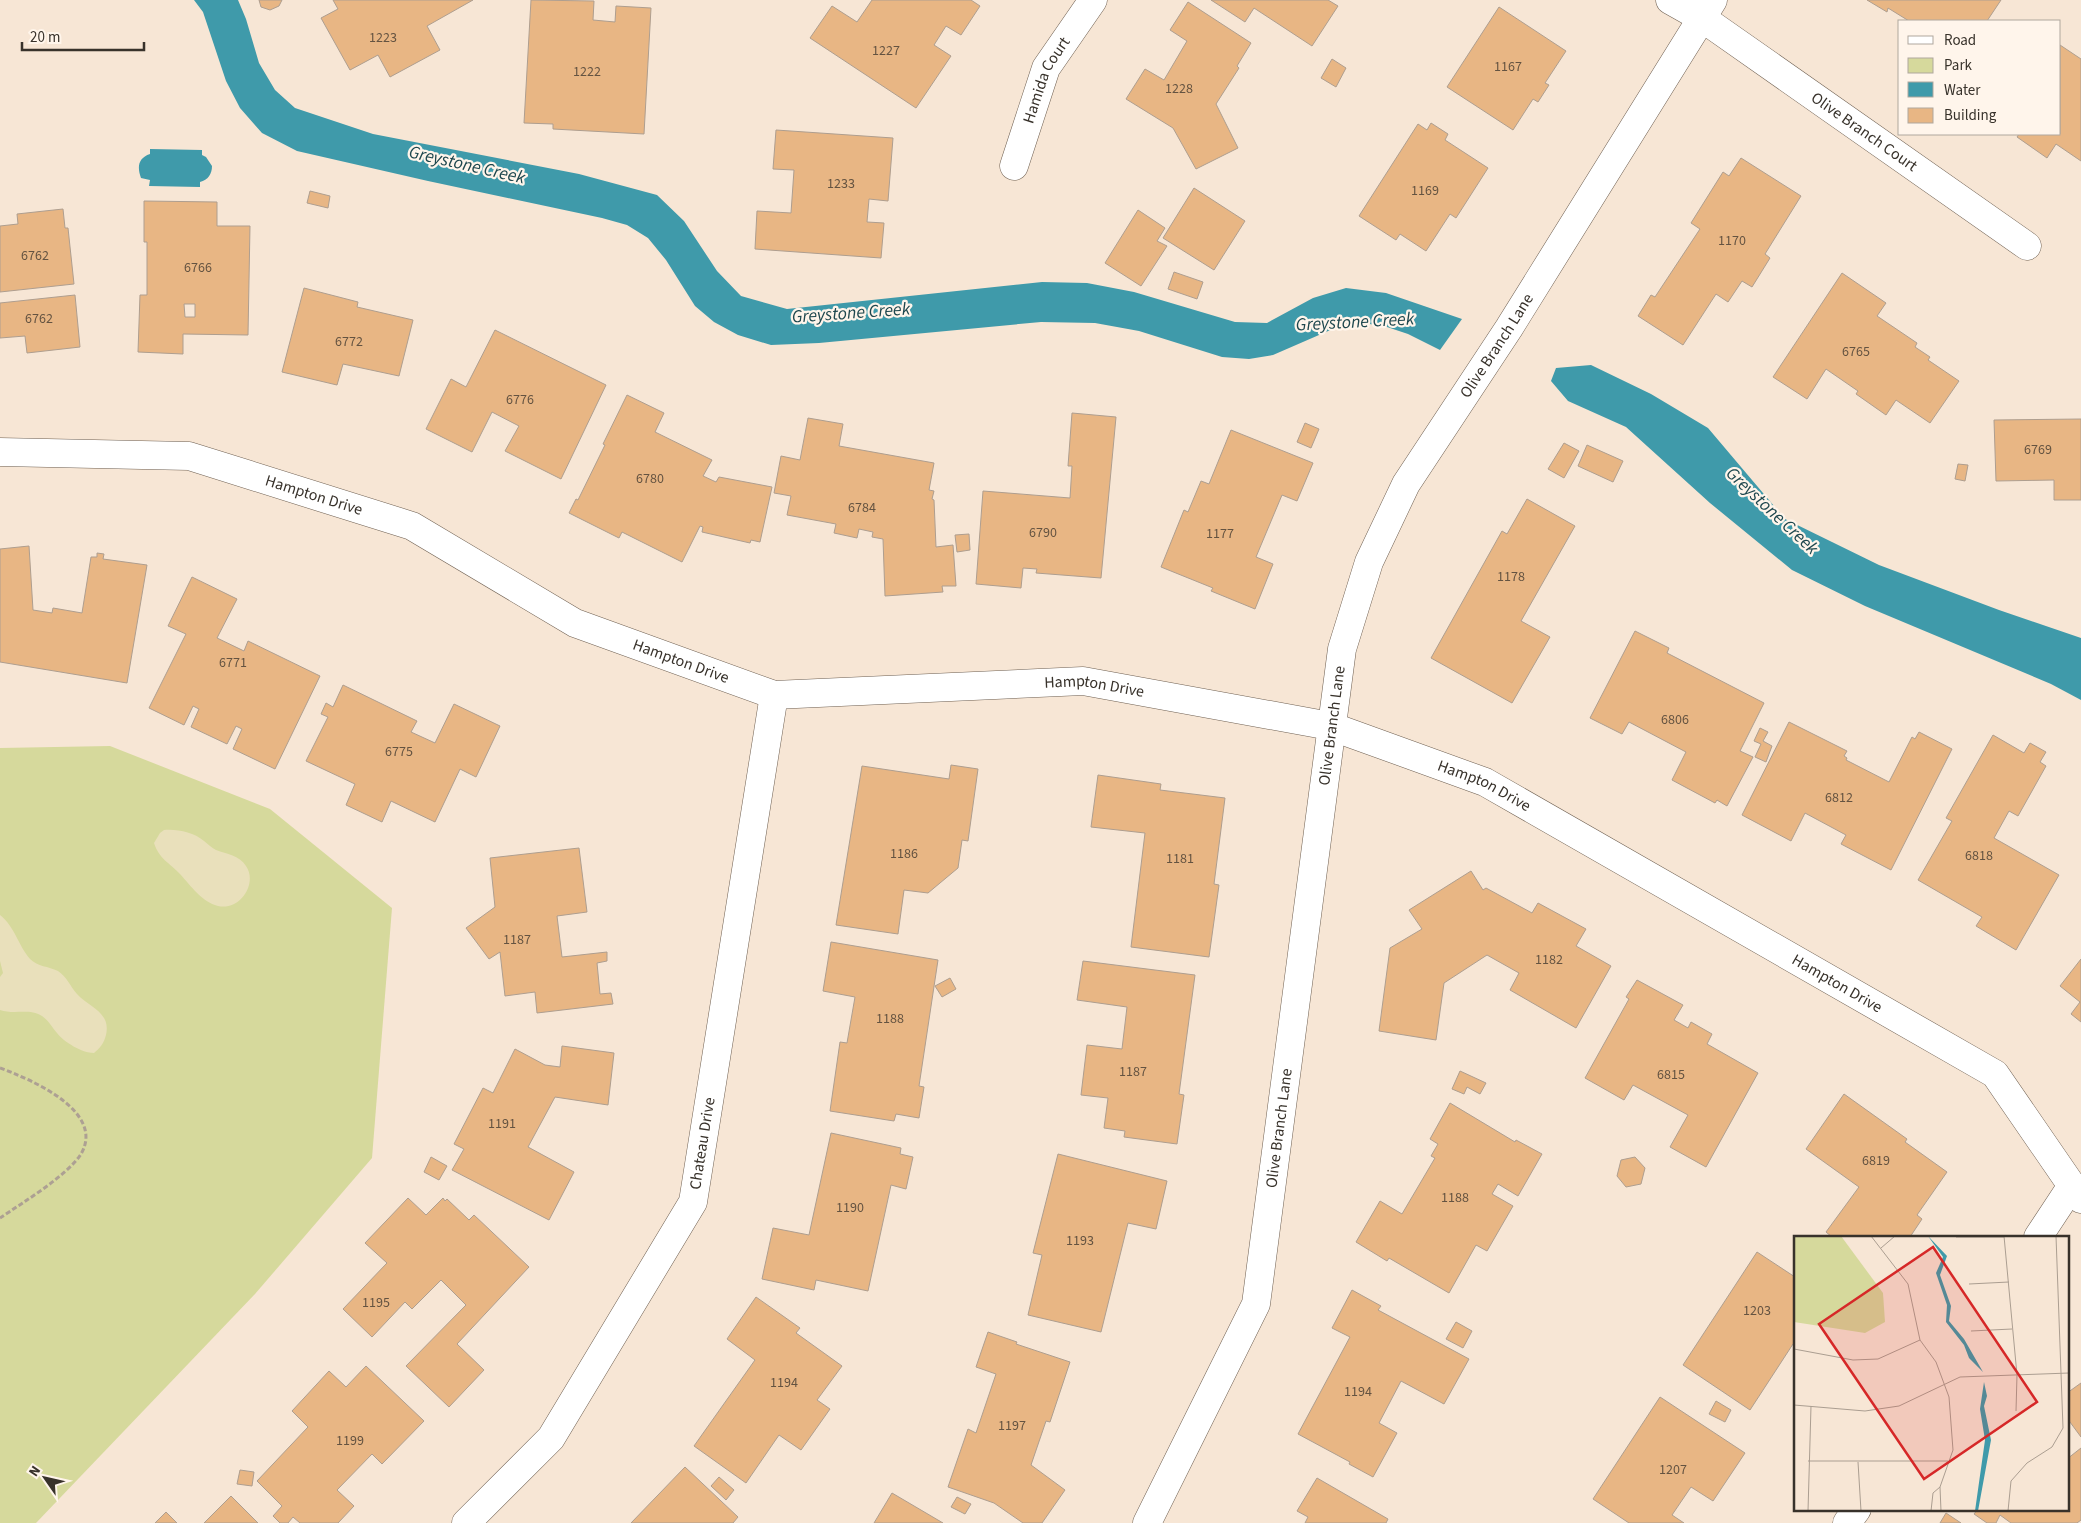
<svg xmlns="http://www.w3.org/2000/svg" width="2081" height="1523" font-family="'Source Sans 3',sans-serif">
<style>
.green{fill:#d6d99c}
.sand{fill:#e9e0bb}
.water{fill:#3f9aaa}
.building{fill:#e8b684;stroke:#ae9e8f;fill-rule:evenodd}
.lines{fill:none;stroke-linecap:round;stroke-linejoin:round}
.street-casing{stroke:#6f6052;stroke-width:29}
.path{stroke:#ada093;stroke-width:3;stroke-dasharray:5 2.5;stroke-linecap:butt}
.street{stroke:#fff;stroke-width:28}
.labels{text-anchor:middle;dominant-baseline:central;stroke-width:4.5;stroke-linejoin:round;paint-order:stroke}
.number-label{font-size:14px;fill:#645341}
.street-label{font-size:16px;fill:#38322b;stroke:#fff5eb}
.water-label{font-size:18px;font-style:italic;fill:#1e474e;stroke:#fff5eb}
.inset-road{fill:none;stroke:#ab9e91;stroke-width:1}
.view{fill:#d62828;fill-opacity:0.15;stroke:#d62828;stroke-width:2.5}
.inset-edge{fill:none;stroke:#38322b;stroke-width:2.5}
</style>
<rect width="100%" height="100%" fill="#f7e6d5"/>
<!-- green -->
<path class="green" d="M110 746 270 809 392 908 372 1158 255 1294 36 1523H0V748Z"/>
<!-- sand -->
<path class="sand" d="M164 830C178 829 193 832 204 841 208 844 212 848 216 850 227 854 239 855 246 866 258 883 240 911 218 906 202 902 191 886 180 874 170 863 159 859 154 843L160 833Z
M0 915C15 927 18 945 30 959 38 967 48 966 58 971 67 977 70 986 77 994 90 1008 111 1012 106 1035 104 1043 100 1048 94 1053 82 1053 64 1042 57 1033 52 1027 48 1020 42 1016 29 1008 14 1015 0 1010V977L3 973 0 961Z"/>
<!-- water -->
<path class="water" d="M194 0H238L246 19 259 63 275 90 295 108 373 134 579 174 657 195 684 221 717 271 741 296 787 309 1042 282 1087 283 1134 292 1235 322 1267 323 1313 298 1346 288 1386 293 1462 319 1440 350 1408 334 1384 326 1362 323 1342 325 1273 355 1249 359 1222 357 1139 331 1095 323 1041 322 819 343 771 345 738 335 714 322 695 306 666 260 648 238 627 225 602 218 428 181 297 151 262 133 240 108 226 81 203 12Z
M150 149 202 150V155L206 157 212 166C212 174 208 180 200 182V187L149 186 150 180 141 178C137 167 138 158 150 154Z
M1591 365 1651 394 1708 428 1785 519 1879 565 1999 610 2081 638V700L2051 684 1865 606 1792 570 1710 503 1626 427 1568 401 1551 381 1556 368Z"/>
<!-- building -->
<path class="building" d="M259 0H282L279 6 270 10 261 7Z
M333 0H473L427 26 440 50 390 77 378 55 350 70 321 18 338 9Z
M531 0 594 1 593 20 615 22 616 6 651 8 644 134 553 129V124L524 123Z
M872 0H971L980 6 961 35 946 26 934 45 951 56 916 108 810 38 832 6 857 22Z
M1211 0H1328L1338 6 1312 46 1254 8 1245 22Z
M1867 0H2001L1987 21H1909L1888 8 1887 12Z
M1188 2 1251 43 1237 66 1239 68 1216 104 1238 148 1196 169 1173 128 1126 99 1145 69 1164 80 1187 41 1170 30Z
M1499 7 1566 51 1545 83 1549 85 1538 102 1533 99 1513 130 1447 87Z
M2060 45 2081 59V161L2056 144 2047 158 2017 137 2019 134H2060Z
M1332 59 1346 68 1336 87 1321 78Z
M1431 123 1448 134 1445 140 1488 168 1456 218 1450 214 1426 251 1400 234 1396 240 1359 216 1418 124 1427 130Z
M776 130 893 138 888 201 869 199 867 222 884 223 881 258 755 249 757 211 791 213 794 170 773 169Z
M1741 158 1801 196 1765 254 1770 258 1752 287 1742 281 1728 302 1716 294 1683 345 1638 316 1651 295 1655 297 1700 229 1691 223 1723 172 1729 176Z
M1194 188 1245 221 1214 270 1163 238Z
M310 191 330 196 328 208 307 203Z
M144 201 217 202V226H250L248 335 183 334V354L138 352 140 295H147V242H144ZM184 304H195V317H185Z
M63 209 65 228H68L74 284 0 292V226L18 224 17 214Z
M1138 210 1165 228 1157 241 1167 246 1141 286 1105 263Z
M1174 272 1203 282 1197 299 1168 289Z
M1842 273 1886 303 1877 316 1917 343 1915 347 1930 357 1928 360 1959 381 1930 423 1896 400 1886 415 1856 394 1858 391 1826 369 1807 399 1773 377Z
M304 288 358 302 357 307 413 320 399 376 343 364 337 385 282 372Z
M75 295 80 347 27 353 25 336 0 338V303Z
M495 330 606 385 561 479 505 451 519 426 492 412 472 452 426 429 451 379 466 387Z
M627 395 664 413 655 432 712 460 703 476 716 482 719 477 772 487 760 542 751 540 750 543 702 532 703 527 700 526 682 562 622 532 619 538 569 513 576 499 578 500 605 445 603 444Z
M1072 413 1116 417 1101 578 1036 573 1037 569 1023 568 1021 588 976 584 983 491 1070 498 1072 466H1068Z
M808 418 843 424 839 446 934 463 929 490 934 491 932 499 934 500 936 547 953 545 956 586H942L943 592 885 596 883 539 872 537 873 532 859 529 857 538 834 533 836 524 787 515 791 496 774 493 781 456 800 460Z
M2081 419V500H2054V480L1996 481 1994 420Z
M1305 423 1319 429 1311 448 1297 442Z
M1231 430 1313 463 1297 501 1282 495 1256 557 1273 564 1255 609 1211 591 1213 588 1161 567 1184 510 1188 512 1201 481 1209 484Z
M1564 443 1579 451 1564 478 1548 469Z
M1587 445 1623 461 1613 482 1578 466Z
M1958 464 1968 465 1965 481 1955 479Z
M1527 499 1575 526 1521 621 1550 637 1512 703 1431 658 1502 531 1507 534Z
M969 534 970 550 957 552 955 535Z
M29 546 33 610 52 613 53 608 82 613 91 557H97V553L104 554 103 559 147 565 127 683 0 662V549Z
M192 577 237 599 217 638 244 651 248 641 320 676 275 769 233 749 242 729 236 726 227 744 191 727 199 709 193 706 184 725 149 708 186 634 168 626Z
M1635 631 1669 648 1667 653 1764 703 1740 751 1753 757 1727 806 1717 800 1715 803 1672 780 1686 752 1629 722 1622 734 1590 718Z
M343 685 417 721 411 732 435 743 454 704 500 726 476 777 460 769 435 822 391 801 382 822 346 805 355 784 306 761 328 717 321 714 326 703 333 707Z
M1789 722 1847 751 1844 756 1847 758 1846 760 1889 782 1912 737 1915 739 1919 732 1952 749 1891 870 1841 844 1846 835 1805 813 1791 841 1742 815Z
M1760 728 1768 732 1763 741 1772 746 1766 762 1755 757 1761 744 1754 741Z
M1993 735 2024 753 2030 743 2046 752 2040 762 2046 766 2018 816 2009 811 1994 838 2059 875 2016 950 1976 926 1982 917 1918 880 1952 821 1946 818Z
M951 765 978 769 968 841 962 840 958 868 928 893 904 890 898 934 836 925 862 766 949 779Z
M1098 775 1161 784 1160 790 1225 798 1214 884 1219 885 1209 957 1131 947 1145 833 1091 827Z
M579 848 587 912 557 916 562 957 607 952V961L597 963 600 994 611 993 613 1004 537 1013 535 992 505 996 500 952 489 959 466 928 495 907 490 858Z
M1471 871 1483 890 1486 888 1532 913 1538 903 1586 929 1576 946 1611 966 1576 1028 1510 990 1519 973 1487 955 1444 983 1436 1040 1379 1031 1390 948 1422 929 1409 910Z
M831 942 938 960 919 1086 924 1087 919 1118 896 1114 894 1121 830 1111 840 1042 847 1043 855 997 823 991Z
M2081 959V1022L2071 1014 2080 1002 2060 986Z
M1083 961 1195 975 1179 1094 1184 1095 1177 1144 1124 1137 1125 1131 1104 1128 1108 1098 1081 1095 1087 1045 1122 1049 1127 1007 1077 1000Z
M950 978 956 989 942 997 935 986Z
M1637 980 1683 1005 1674 1020 1688 1028 1691 1022 1712 1034 1707 1044 1758 1073 1706 1167 1670 1147 1688 1115 1633 1085 1624 1100 1585 1078 1629 999 1626 997Z
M562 1046 614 1053 608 1105 555 1097 528 1147 574 1172 549 1220 452 1170 464 1149 454 1144 483 1088 493 1093 515 1049 545 1065 560 1067Z
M1460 1071 1486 1083 1480 1094 1467 1087 1464 1094 1452 1089Z
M1844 1094 1907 1139 1905 1142 1947 1172 1917 1215 1922 1219 1910 1237H1832L1826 1232 1859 1187 1806 1149Z
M1450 1103 1515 1142 1516 1140 1542 1154 1518 1196 1498 1184 1492 1194 1513 1206 1487 1251 1476 1245 1449 1293 1389 1258 1387 1261 1356 1242 1380 1201 1402 1214 1435 1158 1431 1156 1438 1144 1430 1139Z
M831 1133 901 1148 900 1154 913 1157 906 1189 891 1185 868 1291 816 1280 814 1290 762 1279 773 1228 809 1235Z
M1058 1154 1167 1181 1156 1229 1128 1223 1101 1332 1028 1315 1042 1255 1033 1253Z
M431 1157 447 1166 439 1180 424 1172Z
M1635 1157 1645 1168 1641 1184 1626 1187 1617 1176 1621 1160Z
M408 1198 426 1215 443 1198 445 1201 447 1199 469 1220 474 1215 529 1267 457 1344 484 1370 449 1407 406 1366 466 1305 441 1280 412 1309 405 1302 372 1337 343 1309 387 1263 365 1243Z
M1757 1252 1795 1277V1345L1793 1344 1750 1410 1683 1365Z
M1352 1290 1381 1306 1378 1310 1469 1359 1444 1404 1401 1381 1379 1423 1397 1433 1373 1477 1349 1464 1350 1462 1298 1434 1350 1337 1332 1328Z
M756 1297 800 1328 796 1333 842 1366 817 1400 830 1409 801 1450 779 1435 746 1483 694 1446 755 1360 727 1339Z
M1456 1322 1472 1331 1463 1348 1446 1339Z
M988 1332 1017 1342 1016 1344 1070 1362 1050 1422 1046 1421 1031 1465 1065 1490 1042 1523H1023L994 1503 948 1487 968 1429 976 1433 996 1374 976 1367Z
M366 1366 424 1421 382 1464 372 1454 337 1490 354 1506 338 1523H300L293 1517 288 1523H280L273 1516 282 1506 257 1481 308 1427 292 1411 329 1371 346 1387Z
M2081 1383V1437L2067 1418V1393Z
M1660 1397 1745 1453 1713 1501 1691 1487 1672 1515 1684 1523H1629L1593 1499Z
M1716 1401 1731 1410 1725 1422 1709 1414Z
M2081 1448V1520L2077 1523H2011L2000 1515 1996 1523H1987L1974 1514 1978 1509H2067V1459Z
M685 1467 738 1517 733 1523H631Z
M240 1470 254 1472 252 1486 237 1484Z
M719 1477 734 1490 726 1500 711 1486Z
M1317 1478 1388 1519 1386 1523H1305L1308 1517 1297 1511Z
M892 1493 943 1523H874Z
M231 1496 258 1523H204Z
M957 1497 971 1504 965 1514 951 1507Z
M166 1512 177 1523H155Z
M1946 1513 1961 1523H1940Z"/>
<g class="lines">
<defs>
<g id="street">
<path id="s1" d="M1670 0 1702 18 2027 246"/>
<path id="s2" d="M1014 166 1046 68 1093 0"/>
<path id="s3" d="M0 452 189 456 412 526 575 623 774 695 1083 681 1330 726 1485 782 1995 1074 2081 1199"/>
<path d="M2038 1237 2071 1187"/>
<path id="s4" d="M466 1523 551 1438 693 1202 774 695"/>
<path id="s5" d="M1147 1523 1256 1304 1342 649 1369 562 1406 484 1509 328 1713 0"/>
<path d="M1847 1523 1857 1509"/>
</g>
</defs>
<!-- street casing -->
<use href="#street" class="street-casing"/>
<!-- path -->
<path class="path" d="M0 1068C30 1079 106 1111 81 1154 67 1176 22 1203 0 1218"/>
<!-- street -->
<use href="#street" class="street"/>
</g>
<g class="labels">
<!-- number labels -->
<g class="number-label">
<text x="383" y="38">1223</text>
<text x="886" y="51">1227</text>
<text x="1508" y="67">1167</text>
<text x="587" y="72">1222</text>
<text x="1179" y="89">1228</text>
<text x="841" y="184">1233</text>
<text x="1425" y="191">1169</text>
<text x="1732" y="241">1170</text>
<text x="35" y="256">6762</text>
<text x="198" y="268">6766</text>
<text x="39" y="319">6762</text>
<text x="349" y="342">6772</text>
<text x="1856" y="352">6765</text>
<text x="520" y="400">6776</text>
<text x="2038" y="450">6769</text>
<text x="650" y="479">6780</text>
<text x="862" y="508">6784</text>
<text x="1043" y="533">6790</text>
<text x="1220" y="534">1177</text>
<text x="1511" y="577">1178</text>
<text x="233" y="663">6771</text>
<text x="1675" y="720">6806</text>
<text x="399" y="752">6775</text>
<text x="1839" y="798">6812</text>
<text x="904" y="854">1186</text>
<text x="1979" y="856">6818</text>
<text x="1180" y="859">1181</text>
<text x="517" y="940">1187</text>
<text x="1549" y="960">1182</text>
<text x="890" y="1019">1188</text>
<text x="1133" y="1072">1187</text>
<text x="1671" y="1075">6815</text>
<text x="502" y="1124">1191</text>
<text x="1876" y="1161">6819</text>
<text x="1455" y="1198">1188</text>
<text x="850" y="1208">1190</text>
<text x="1080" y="1241">1193</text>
<text x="376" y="1303">1195</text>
<text x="1757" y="1311">1203</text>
<text x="784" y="1383">1194</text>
<text x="1358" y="1392">1194</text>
<text x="1012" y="1426">1197</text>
<text x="350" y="1441">1199</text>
<text x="1673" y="1470">1207</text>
</g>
<!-- street labels -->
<g class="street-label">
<text stroke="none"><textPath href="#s2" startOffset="92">Hamida Court</textPath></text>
<text stroke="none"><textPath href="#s1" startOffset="235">Olive Branch Court</textPath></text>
<text stroke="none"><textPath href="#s5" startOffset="1248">Olive Branch Lane</textPath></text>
<text stroke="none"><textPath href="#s3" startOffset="320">Hampton Drive</textPath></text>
<text stroke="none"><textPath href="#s3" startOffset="725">Hampton Drive</textPath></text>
<text stroke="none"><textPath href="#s3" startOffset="1145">Hampton Drive</textPath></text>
<text stroke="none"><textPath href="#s5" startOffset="828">Olive Branch Lane</textPath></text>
<text stroke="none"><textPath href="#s3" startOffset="1550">Hampton Drive</textPath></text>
<text stroke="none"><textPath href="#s3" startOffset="1955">Hampton Drive</textPath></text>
<text stroke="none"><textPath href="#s5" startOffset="422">Olive Branch Lane</textPath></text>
<text stroke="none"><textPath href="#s4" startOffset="455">Chateau Drive</textPath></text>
</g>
<!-- water labels -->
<g class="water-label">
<text transform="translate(467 165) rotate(13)">Greystone Creek</text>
<text transform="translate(851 313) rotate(-4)">Greystone Creek</text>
<text transform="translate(1355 322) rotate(-3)">Greystone Creek</text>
<text transform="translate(1772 511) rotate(43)">Greystone Creek</text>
</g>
</g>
<!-- overview -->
<g transform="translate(1794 1236)">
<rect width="275" height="275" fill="#f7e6d5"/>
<path d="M0 0H47L89 57 91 86 71 97 0 86Z" fill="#d6d99c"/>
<path d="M134 0 153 20 146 39 157 70 155 85 170 103 189 136 175 122 170 109 152 86 153 69 142 37 149 21ZM190 146 193 160 190 170 197 204 184 275H181L191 204 186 173Z" fill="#3f9aaa"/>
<path class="inset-road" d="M77 0 114 48 126 104 142 126 155 161 159 214 146 251 147 275M210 0 223 139 222 175M162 1H210M87 12 101 0M175 48 215 46M177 95 218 93M0 113 59 124 84 123 126 104M0 169 71 175 105 170 166 141 275 137M14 225H154M64 226 67 275M14 275 17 170M137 275 139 257 146 251M214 275 217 245 233 227 258 211 269 192 262 0"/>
<path class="view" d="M139 11 243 166 130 243 25 88Z"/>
<rect width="275" height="275" class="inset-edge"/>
</g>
<!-- legend -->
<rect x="1898" y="20" width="162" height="115" fill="#fff5eb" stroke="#afa79e"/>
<rect x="1908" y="36" width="25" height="8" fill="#ffffff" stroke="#afa79e"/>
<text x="1944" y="45" font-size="15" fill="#38322b">Road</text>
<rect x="1908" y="58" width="25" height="15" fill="#d6d99c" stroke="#afa79e"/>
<text x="1944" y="70" font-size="15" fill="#38322b">Park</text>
<rect x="1908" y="82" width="25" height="15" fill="#3f9aaa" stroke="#afa79e"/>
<text x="1944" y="95" font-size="15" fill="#38322b">Water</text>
<rect x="1908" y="108" width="25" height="15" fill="#e8b684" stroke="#afa79e"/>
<text x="1944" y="120" font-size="15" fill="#38322b">Building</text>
<!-- north arrow -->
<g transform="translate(45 1478) rotate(304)" stroke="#fff5eb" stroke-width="4" paint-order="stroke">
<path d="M0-4L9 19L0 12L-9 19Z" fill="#38322b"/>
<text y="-8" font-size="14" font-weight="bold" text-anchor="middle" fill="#38322b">N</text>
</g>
<!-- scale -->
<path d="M22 42v8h122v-8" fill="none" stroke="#38322b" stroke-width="2.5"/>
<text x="30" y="42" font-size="15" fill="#38322b" stroke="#fff5eb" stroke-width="4" paint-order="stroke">20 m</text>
</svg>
